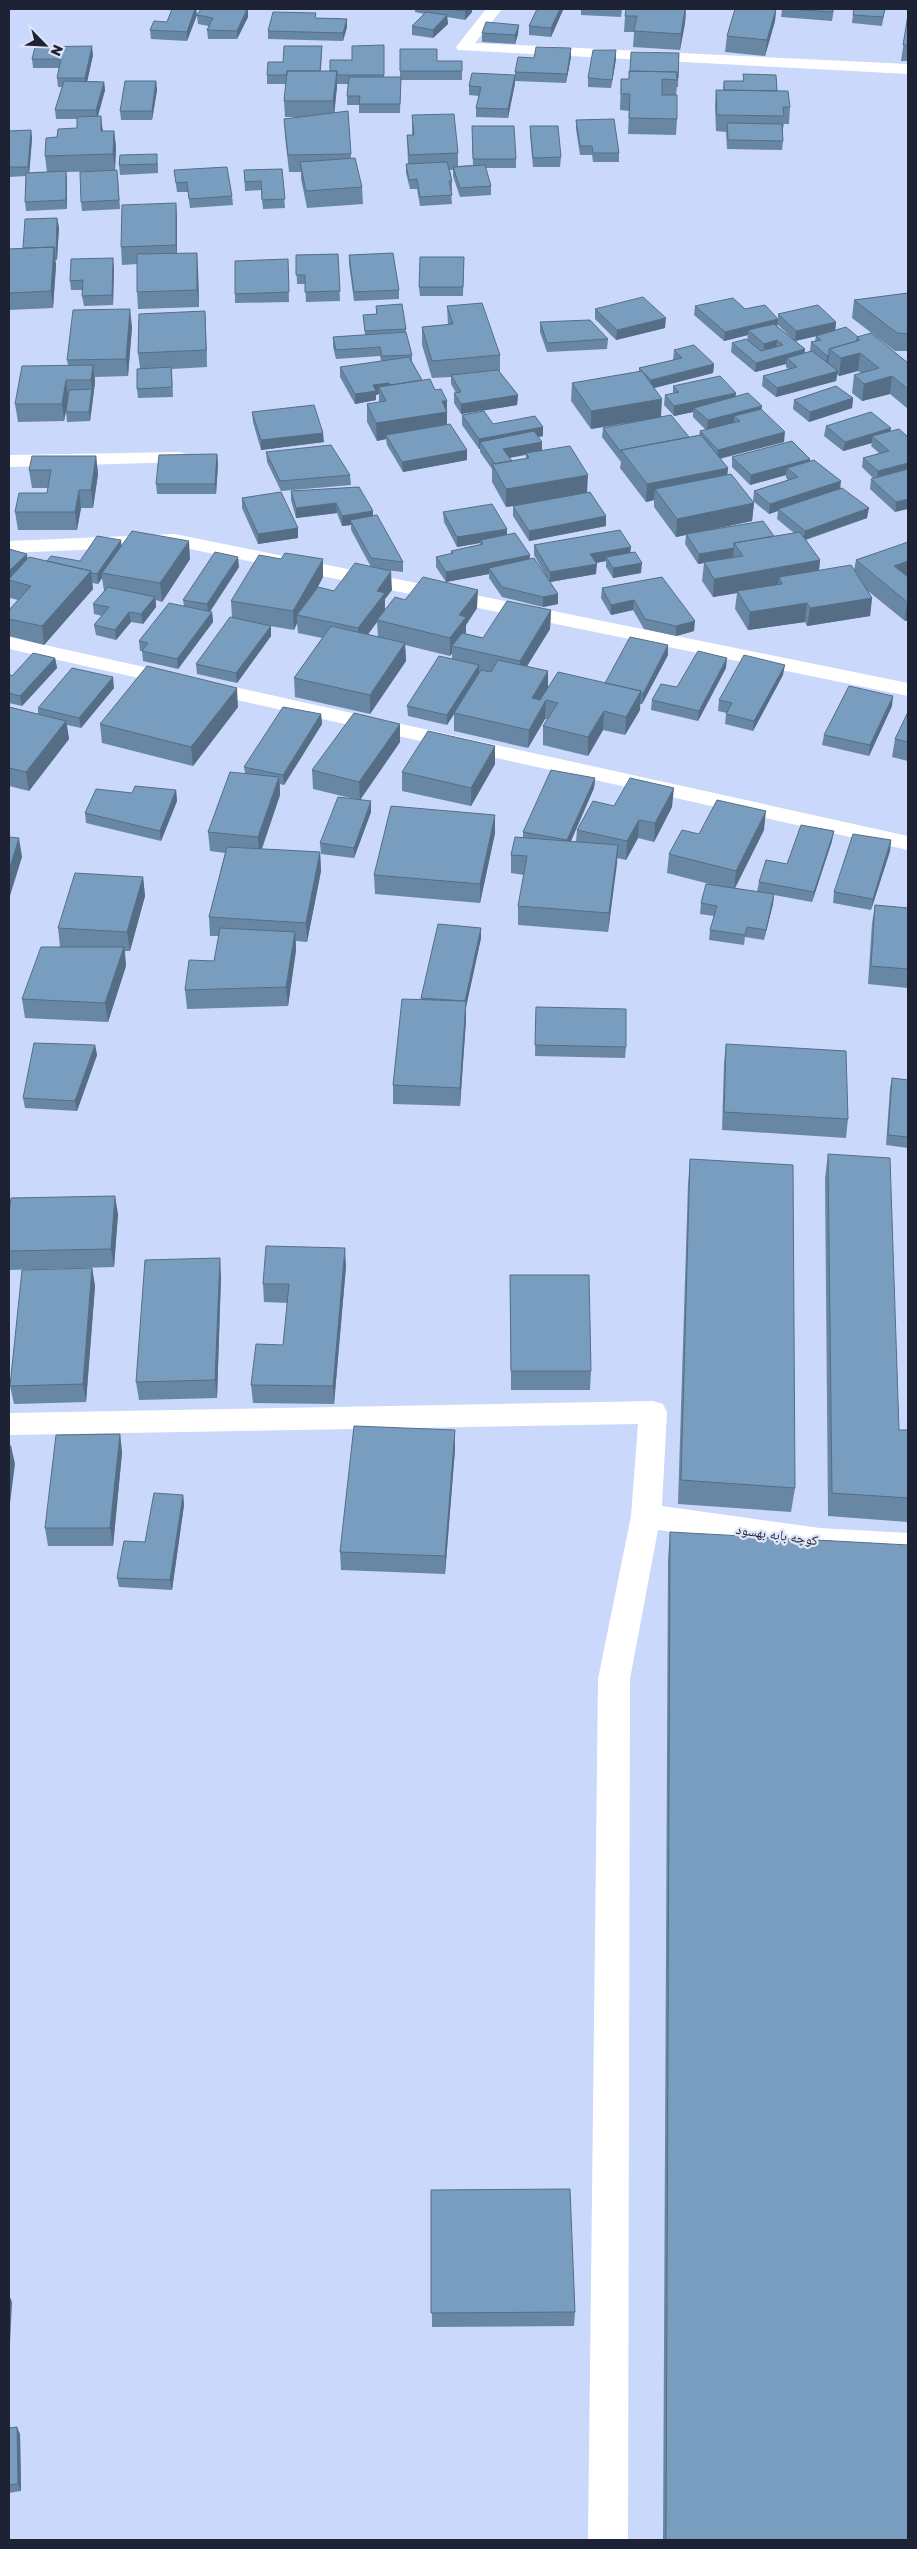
<svg xmlns="http://www.w3.org/2000/svg" width="917" height="2549" font-family="'Golos Text','Noto Naskh Arabic',sans-serif">
<style>
.lines{fill:none;stroke-linecap:round;stroke-linejoin:round}
.minor{fill:#fff;fill-rule:evenodd}
.wall{fill:#6887a4;fill-rule:evenodd}
.shaded-wall{fill:#556e86}
.building{fill:#799dbf;stroke:#556e86}
.labels{text-anchor:middle;dominant-baseline:central;stroke-width:4.5;stroke-linejoin:round;paint-order:stroke}
.street-label{font-size:14px;fill:#1d2334;stroke:#dee5f7}
</style>
<rect width="100%" height="100%" fill="#c9d8fb"/>
<g class="lines">
<!-- minor -->
<path class="minor" d="M486 9H502L475 43 908 64V74L458 50 456 47Z
M179 452 186 454 189 458 186 462 9 467V455Z
M175 534 908 683V696L175 546 9 553V541Z
M9 637 908 836V850L9 649Z
M653 1401 663 1404 667 1412 662 1506 820 1528 908 1533V1557L820 1552 658 1530 630 1679 628 2540H588L598 1679 631 1516 638 1424 9 1435V1413Z"/>
</g>
<!-- wall -->
<path class="wall" d="M172 9H196L197 15 187 41 151 39 150 30 167 22Z
M248 9V17L237 39H208L207 30 209 26 198 24 197 15Z
M415 9H475L474 10 472 9V12L465 20 447 17 448 24 433 38 412 35V26L424 14 415 12Z
M581 9H622L621 17 581 15Z
M686 9 685 23 680 50 633 47 634 32H624L625 16Z
M735 9H776L775 21 765 56 725 52 727 36Z
M782 9H834L832 21 781 17Z
M885 9 882 26 852 23 853 15Z
M563 10 551 37 529 35V26Z
M908 15V61H901Z
M316 18 347 19V27L343 41 268 39V31Z
M482 33 518 34 515 44 482 42Z
M384 45V77H400V49L437 61H462V80H401L400 113H359V105H347V96L348 84H337L334 113 348 111 351 159 362 187 363 204 307 208 301 179V172H289L285 136 284 119 302 117H285L284 101 286 84H267V75L283 62 322 46 321 71H330L352 60Z
M679 53 678 87H677L676 95 677 119 676 135 628 134 629 111 620 110 621 79H628Z
M93 55 87 81 104 82 105 90 98 116 103 131H114L116 147 115 170 118 179 120 209 82 211 81 202 108 171 66 172 67 180V209L26 211 25 202 26 176 9 177V131L31 130 32 139 29 173 47 172 45 156 57 137 77 128V119H56L55 110 62 87H58L57 78 59 68H33L32 59Z
M571 57 566 83 515 81 508 118 476 117V108L479 96 469 95V86L515 75V72L534 58Z
M616 59 611 88 588 87V78Z
M743 74 777 91 790 107 789 124H784L782 133 783 141 782 150 727 149 726 132 716 131 715 106 716 90H723L724 81H743Z
M156 81 157 90 152 120H121L120 111Z
M412 115 458 153V166L473 165 472 126 516 159V168H486L491 186V195L460 197 453 176V170H450L452 181V191H451L452 204 420 206 417 189H410L406 173V164H408L407 135H412Z
M576 120 619 153V162H593L592 155H580L576 129Z
M530 126 561 157 560 167H533L530 135Z
M158 163V173L120 175 119 165Z
M282 169 285 208 263 209 261 190 245 191 244 170Z
M174 170 232 196 233 205 190 208 188 192H177Z
M176 203 177 220V253L198 270 199 307 138 309 137 292V264L122 265 121 247Z
M59 227 57 260H55L56 265 53 308 9 310V249L23 248Z
M338 254 340 301 306 302 305 284H297L296 255Z
M349 255 399 290V299L354 301 349 264Z
M464 257 463 296H420L419 287Z
M288 259 289 302 235 303V294Z
M114 267 113 305 84 306 82 296 83 290H71L70 281Z
M908 293V351H895L852 318 854 300Z
M376 306 406 329V333L412 355V362L422 380 447 401V424L467 460 403 472 387 445 386 439 377 441 367 422V404L379 402V394L376 395V400L355 404 340 377V367L381 361 380 356 336 359 333 347V337L365 335 363 315 376 314Z
M447 306 500 355V373L518 395 517 405 461 414 454 403V393H456L451 384V377L432 378 422 345V327L448 325Z
M695 306 745 309 778 319V314L836 322 835 331 858 337 908 363V409L890 394 862 401 852 393 854 375 861 373 858 371 839 376 837 374 836 381 776 397 762 386 763 376 788 369 786 367V364L755 372 731 352 732 343 747 340 748 335 724 341 694 315ZM777 324 795 341 816 336 815 341 811 342 810 351 804 353 805 349 777 326Z
M595 309 665 328 616 340 595 319Z
M205 311 207 367 172 369 173 397 138 398 137 389 140 368 138 353Z
M540 322 608 339 607 349 547 352 540 332Z
M132 327 128 376 95 377V382L90 421 67 422 66 412 64 421 18 422 15 404 68 365 67 360Z
M674 350 714 364 713 373 654 388 661 417 689 437 699 435 700 431 706 430 693 417V412L674 416 664 405 665 395 673 393V386L735 397 762 410 784 442 720 459 728 468 727 475 754 503 752 521 690 534 774 536 794 533 777 519 778 511 769 514 753 501 754 491 788 480 786 478V475L750 485 732 467V457L810 459V461L840 488 867 518 806 540 820 560 819 570H854L856 560 908 542V620L905 621 868 591 872 598 870 616 807 626 805 622 748 630 735 609 737 593 713 597 702 581 704 563 698 564 685 544 686 535 676 537 654 507V500L646 502 620 468 621 462 602 437 603 428 644 420 591 429 571 401 572 383 639 372V368L673 360Z
M853 398 852 408 809 422 793 409 794 400Z
M252 412 324 442 261 450 253 422Z
M462 415 493 424 543 427V436L539 437 542 451 587 492 606 516V526L529 541 513 516V506L537 502 506 507 492 482V469L480 452V449H479L462 425ZM526 455V459L512 461 509 458Z
M826 426 891 428 890 432 908 437 895 512 870 489 871 479 873 478 862 467 863 458 879 453 871 446 872 443 843 451 824 436Z
M266 452 350 475 351 485 281 491 267 462Z
M217 454 218 464 216 494H157L156 484Z
M96 456 98 474 93 508H81L77 530H18L15 512 47 493 48 488H32L29 470Z
M359 487 373 516 403 562V572L385 570 392 590 385 599V610L405 600 477 608 466 625V634L483 638 551 610 550 629 527 666 548 688 605 683 668 645V655L642 704H640V710L625 735 603 730 588 756 543 745V726L547 719H545L528 748 454 731V714L447 725 408 716 407 706 452 659V653L450 656 405 645 406 661 370 714 295 697 294 678 322 638 298 633 297 623 294 630 270 626H271V636L237 683 197 674 196 664 232 618 231 601 323 577 318 587 334 591 371 567 351 530V525L342 526 337 513 296 518 291 500V491ZM377 622 378 637 368 634Z
M242 498 298 528V538L258 544 242 508Z
M443 512 507 535 530 555 529 559 549 581 534 555V545L631 552 641 573 613 578 606 567V561L596 563V574L550 582 558 604 543 607 502 597 489 578V574L446 582 436 567V557L451 554V551L480 545V543L457 547 444 522Z
M121 546 190 559 162 602 156 600V607L143 624 131 622 116 640 96 635 94 625 102 616 94 614 93 604 104 591 102 578 98 584 92 583 93 589 44 645 9 636V610L18 600 10 598 9 588V549L27 554V558L47 561H80Z
M239 567 210 612H212L213 622 178 669 143 661 142 651H140L139 641 184 606 183 600Z
M662 577 694 631 676 636 644 629 633 610 611 615 601 598 602 588Z
M55 658 57 668 22 706 9 703V674L12 676Z
M726 668 698 721 651 710 652 700Z
M783 675 753 731 725 724 726 714 727 713 718 711 719 700Z
M114 688 81 728 67 725 69 739 29 791 9 786V707L38 714V708Z
M892 706 869 756 822 745 824 735Z
M238 707 193 766 102 743 100 724Z
M908 712V761L892 757 895 739Z
M321 714 322 724 284 785 280 784V795L262 849 320 852 321 871 307 942 296 941V950L288 1006 187 1009 185 990 214 961 219 936H210L209 917 225 853 210 851 208 832 245 773 244 767Z
M400 724V742L360 800 371 812 354 858 321 854 320 843 359 800 313 789 312 770Z
M495 764 471 806 402 791V772Z
M595 778 594 788 571 841 576 842 577 830 614 806 672 807 654 842 638 838 626 860 617 858 608 932 518 925V906L524 875 511 873V855L523 838V832Z
M176 790 177 801 161 841 86 823 85 813 132 793Z
M495 815V833L480 903 375 894 374 875Z
M764 830 735 888 757 892 759 882 787 864 832 841 812 902 774 895 773 904 764 940 745 937 744 945 709 940 710 930 714 916 700 914 701 903 717 886 667 873 669 854 699 834Z
M891 840 890 851 871 910 833 903 834 892Z
M143 877 145 896 130 951H125L126 966 108 1022 25 1018 22 999 68 947H60L58 928Z
M875 905 908 908V988L868 984 872 923Z
M481 928V938L466 1007V1020L460 1106 393 1104V1085L421 998Z
M536 1007 626 1047 625 1058 535 1056Z
M726 1044 848 1119 846 1138 722 1130 724 1063Z
M95 1045 97 1055 77 1111 25 1108 23 1098Z
M892 1078 908 1080V1148L886 1145 890 1088Z
M828 1154 899 1430H908V1522L828 1516 825 1178Z
M690 1159 795 1488 791 1512 678 1504 688 1184Z
M9 1213 118 1214 114 1267 9 1270Z
M346 1266 334 1404 253 1403 251 1385 283 1345 288 1303 264 1302 263 1284Z
M92 1268 95 1286 86 1402 14 1404 10 1386Z
M510 1275 591 1371 590 1390H511Z
M221 1276 217 1398 139 1400 136 1382Z
M455 1430V1449L445 1574 341 1570 340 1552Z
M120 1434 122 1453 113 1546H48L45 1528Z
M183 1495 184 1505 172 1590 119 1587 117 1578Z
M670 1532 908 2540H663L668 1559Z
M431 2190 575 2312 574 2326 432 2327Z
M9 2428 20 2434 21 2491 9 2493Z"/>
<!-- shaded-wall -->
<path class="shaded-wall" d="M195 9H196L197 15 187 41V32Z
M248 9V17L237 39V31Z
M467 9H472V12L465 20V11Z
M560 9H563V10L551 37V28Z
M686 9 685 23 680 50 681 34Z
M776 9 775 21 765 56 767 40Z
M447 15 448 24 433 38V30Z
M347 19V27L343 41V33Z
M519 25 518 34 515 44V35Z
M92 46 93 55 86 87 85 78Z
M571 48V57L566 83 567 74Z
M616 50V59L611 88 612 80Z
M337 71V87L334 117 333 101Z
M515 75V84L508 118V109Z
M156 81 157 90 152 120V111Z
M104 82 105 90 97 119 96 110Z
M101 116 103 132 101 131Z
M31 130 32 139 29 176 28 167Z
M114 131 116 147 115 170 113 154Z
M66 171 67 180V209L66 200Z
M176 203 177 220V262L176 245Z
M57 218 59 227 57 260 56 251Z
M54 247 56 265 53 308 51 291Z
M197 253 198 270 199 307 197 290Z
M113 258 114 267 113 305 112 295Z
M130 309 132 327 128 376 126 359Z
M205 311 206 329 207 367 206 350Z
M666 318 665 328 616 340 617 330Z
M778 319 777 328 748 330V335L724 341 725 332Z
M836 322 835 332 795 341 796 331Z
M777 340 776 350 764 353V344Z
M805 349 804 359 787 358 786 364 755 372 756 363Z
M860 353 858 371 839 376 841 358Z
M829 355 828 365H826L827 356Z
M714 364 713 373 650 389 651 380Z
M93 365 95 382 93 398 91 380Z
M838 371 836 381 776 397 777 388Z
M892 376 890 394 862 401 864 384Z
M66 380 68 398 64 421 62 404Z
M389 383V392L379 387V394L376 395V400L355 404V394L373 385Z
M92 389 93 399 90 421 89 412Z
M736 393 735 402 694 408 693 412 674 416V406Z
M518 395 517 405 461 414V404Z
M853 398 852 408 809 422 810 412Z
M662 399 661 417 591 429V411Z
M442 401H447V430L386 435V439L377 441 376 423Z
M762 406 761 416H734V423L707 430 708 420Z
M543 427V436L484 448 480 442V449H479V439Z
M891 428 889 438 872 436V443L843 451 845 442Z
M785 432 784 442 717 459 718 450Z
M323 433 324 442 261 450V440Z
M542 442V451L503 459V449Z
M467 450V460L403 472 402 462Z
M217 454 218 464 216 494 215 484Z
M96 456 98 474 93 508 91 490Z
M810 459 809 469 787 468 786 475 750 485 751 475Z
M908 463V473L877 481 878 471Z
M728 468 726 486 655 489 654 500 646 502 647 484Z
M588 475 587 493 506 507V489Z
M841 481 840 491 778 509V511L769 514 770 504Z
M79 490 81 508 77 530 75 512Z
M908 499V509L895 512 896 502Z
M336 503 337 513 296 518V508Z
M754 503 752 521 676 537 677 519Z
M869 508 867 518 803 540 805 531Z
M373 511V520H350L351 525 342 526V516Z
M606 516V526L529 541V531Z
M298 528V538L258 544V534Z
M507 529V539L481 540 480 543 457 547V537Z
M121 540 122 550 102 573V578L98 584 97 574Z
M189 541 190 559 162 602 160 583Z
M631 547 630 557H606V561L590 564V554Z
M734 548 733 558 698 564 699 554Z
M27 554 28 564 9 580V571Z
M530 555 529 565 489 568V574L446 582V572Z
M238 557 239 567 208 614 207 604Z
M323 559V577L302 616 297 615V623L294 630 293 611Z
M820 560 818 578 782 584 779 577 778 586 737 591V593L713 597 714 579Z
M908 561V579L894 566Z
M642 563 641 573 613 578V568Z
M597 564 596 574 550 582V572Z
M91 571 93 589 44 645 42 626Z
M391 571 392 590 385 599V611L377 620V622L359 647 358 628 377 591Z
M478 590 477 608 466 625V635L452 646V653L450 656V638L459 615Z
M558 594V604L543 607V597Z
M155 597 156 607 143 624 141 614Z
M872 598 870 616 807 626 810 608Z
M634 600 633 610 611 615V605Z
M907 602H908V620L905 621Z
M807 603 805 622 748 630 750 612Z
M551 610 550 629 519 679 520 661Z
M129 612 131 622 116 640 115 630Z
M212 612 213 622 178 669 177 659Z
M695 621 694 631 676 636V626Z
M271 626V636L237 683 236 673Z
M405 643 406 661 370 714V695Z
M668 645V655L642 704 643 694Z
M55 658 57 668 22 706 20 696Z
M727 658 726 668 698 721 699 711Z
M479 665V675L454 713V714L447 725V715Z
M785 665 783 675 753 731 754 721Z
M548 671V690L531 717 532 698Z
M113 677 114 688 81 728 79 718Z
M237 688 238 707 193 766 191 747Z
M641 691 640 710 625 735 626 717Z
M893 696 892 706 869 756 870 745Z
M546 700 545 719 528 748 529 730Z
M604 711 603 730 588 756V737Z
M321 714 322 724 284 785 283 775Z
M66 721 69 739 29 791 26 772Z
M400 724V742L360 800 359 782Z
M495 746V764L471 806V788Z
M279 777 280 795 259 856 258 837Z
M595 778 594 788 567 850V840Z
M674 788 672 807 654 842 655 823Z
M176 790 177 801 161 841 160 831Z
M371 801V812L354 858V848Z
M766 811 764 830 734 890 736 871Z
M495 815V833L480 903V884Z
M639 820 638 838 626 860 627 841Z
M834 831 832 841 812 902 814 892Z
M19 838 22 857 9 899V870Z
M891 840 890 851 871 910 873 899Z
M618 845 617 864 608 932 609 913Z
M320 852 321 871 307 942 306 923Z
M143 877 145 896 130 951 127 932Z
M774 894 773 904 764 940 766 930Z
M481 928V938L466 1007V1020L460 1106V1088L465 1002Z
M295 932 296 950 288 1006 286 987Z
M124 947 126 966 108 1022 105 1003Z
M95 1045 97 1055 77 1111 75 1101Z
M115 1196 118 1214 114 1267 111 1249Z
M345 1248 346 1266 334 1404 333 1386Z
M220 1258 221 1276 217 1398 215 1380Z
M92 1268 95 1286 86 1402 83 1384Z
M455 1430V1449L445 1574V1556Z
M120 1434 122 1453 113 1546 110 1528Z
M11 1446 15 1464 9 1511V1465Z
M183 1495 184 1505 172 1590 170 1580Z
M9 2295 12 2302 9 2363Z
M17 2427 20 2434 21 2491 18 2484Z"/>
<!-- building -->
<path class="building" d="M172 9H195L187 32 150 30 154 21 167 22Z
M201 9H247L237 31 207 30 213 18 197 15Z
M448 9H467L465 11Z
M537 9H560L551 28 529 26Z
M626 9H685L681 34 634 31 637 16H625Z
M735 9H776L767 40 727 36Z
M790 9H833L832 12Z
M854 9H885L883 17 853 15Z
M273 12 316 13 315 18 347 19 343 33 268 31Z
M426 12 447 15 433 30 412 26Z
M908 15V45H903Z
M486 22 519 25 515 35 482 33Z
M384 45V75H337V71H330V60H352V46Z
M92 46 85 78H57L61 59H32L35 47Z
M284 46H322L320 71H287V75H267L268 62H283Z
M536 47 571 48 567 74 515 72 518 57 534 58Z
M400 49H437V61H462V71H400Z
M593 50H616L612 80 588 78Z
M631 52 679 53 678 78H677V72L630 71Z
M287 71H337L333 101H284Z
M629 71 677 72V80L662 79V95H677V119L629 118 630 94H621V79H629Z
M472 73 515 75 508 109 476 108 481 87 469 86Z
M743 74 776 75 777 91 724 90V81H744Z
M349 77H401L400 104H359L360 96H347Z
M64 81 104 82 96 110H55Z
M125 81H156L152 111H120Z
M716 90 788 91 790 107H783L784 116 717 115Z
M348 111 351 154 288 155 284 119Z
M454 114 458 153 409 155 407 135H414L412 115Z
M101 116V131H114L113 154 45 156 46 138 57 137 58 129 77 128V117Z
M614 119 619 153H593L592 146H580L576 120Z
M727 123 782 124 783 141 728 140Z
M472 126H514L516 159H473Z
M530 126H558L561 157 533 158Z
M31 130 28 167H9V131Z
M157 154V164L119 165 120 155Z
M355 158 362 187 306 191 300 162Z
M447 162 452 181H449L452 195 420 197 417 179 409 180 406 164Z
M485 165 491 186 460 188 453 167Z
M227 167 232 196 189 199 187 182 176 183 174 170Z
M282 169 285 199 262 200 261 181 245 182 244 170Z
M117 170 119 200 81 202 80 172Z
M66 171V200L25 202 26 173Z
M176 203V245L121 247 122 205Z
M57 218 56 251H54V247L23 248 25 219Z
M54 247 51 291 9 293V249Z
M197 253V290L137 292V254Z
M393 253 399 290 354 292 349 255Z
M338 254 340 291 305 292V275H296V255Z
M420 257H464L463 287H419Z
M113 258 112 295 82 296 83 280 70 281 71 259Z
M288 259 289 292 235 294V261Z
M908 293V334L897 333 854 300Z
M643 297 666 318 617 330 595 309Z
M733 298 745 309 765 305 778 319 725 332 695 306Z
M482 303 500 355 432 361 422 327 453 324 447 306Z
M402 304 406 329 365 331 363 315 377 314 376 306Z
M818 305 836 322 796 331 778 314Z
M130 309 126 359 67 360 73 310Z
M205 311 206 350 138 353 139 314Z
M590 320 608 339 547 343 540 322Z
M774 324 805 349 756 363 732 343 746 339 761 351 783 345 777 340 764 344 748 330Z
M846 327 858 337H857V341L829 349V355L827 356 811 342 821 340 816 336Z
M406 332 412 355 382 356 380 347 336 350 333 337Z
M871 333 908 363V389L892 376 864 384 854 375 879 368 860 353 841 358 829 349 860 340 857 337Z
M694 345 714 364 651 380 639 368 682 358 674 350Z
M812 351 838 371 777 388 763 376 797 367 787 358Z
M409 357 422 380 390 385 389 383 373 385 376 391 355 394 340 367Z
M93 365 91 380H66L62 404H15L22 366Z
M171 367 172 387 137 389V369Z
M498 370 518 395 461 404 454 393 461 392 451 375Z
M642 371 662 399 591 411 572 383Z
M720 376 736 393 674 406 665 395 679 392 673 386Z
M430 379 435 390 441 389 447 401H442L447 412 376 423 367 404 386 401 379 387Z
M836 386 853 398 810 412 794 400Z
M92 389 89 412H66L69 390Z
M748 393 762 406 708 420 694 408Z
M314 405 323 433 261 440 252 412Z
M761 409 785 432 718 450 700 431 740 421 734 416Z
M484 411 493 424 535 416 543 427 479 439 462 415Z
M871 412 891 428 845 442 826 426Z
M671 415 689 437 621 450V452L603 428Z
M450 424 467 450 402 462 386 435Z
M899 429 908 437V463L878 471 863 458 889 451 872 436Z
M534 431 542 442 503 449 512 461 495 464 480 442Z
M701 435 728 468 647 484 621 450Z
M792 441 810 459 751 475 732 457Z
M331 445 350 475 280 481 266 452Z
M570 446 588 475 506 489 492 464 529 458 526 453Z
M217 454 215 484H156L159 455Z
M32 456H96L91 490H79L75 512H15L19 493H47L51 470H29Z
M814 460 841 481 770 504 754 491 798 477 787 468Z
M908 469V499L896 502 871 479Z
M731 474 754 503 677 519 655 489Z
M359 487 373 511 342 516 336 503 296 508 291 491Z
M842 488 869 508 805 531 778 509Z
M281 492 298 528 258 534 242 498Z
M590 492 606 516 529 531 513 506Z
M492 504 507 529 457 537 443 512Z
M377 515 403 562 371 558 350 520Z
M763 521 774 536 734 543V548L699 554 686 534Z
M620 530 631 547 590 554 597 564 550 572 534 545Z
M132 531 189 541 160 583 102 573Z
M800 532 820 560 714 579 704 562 743 556 734 543Z
M515 533 530 555 446 572 436 557 453 553 451 551 483 544 481 540Z
M97 536 121 540 97 574 91 573V571L47 561 51 556 80 561Z
M908 542V561L894 566 908 577V602H907L856 560Z
M9 549 27 554 9 571Z
M215 552 238 557 207 604 183 600Z
M635 552 642 563 613 568 606 557Z
M285 553 323 559 293 611 231 601 259 555 281 559Z
M29 557 91 571 42 626 9 619V610L31 586 9 580V579Z
M534 558 558 594 543 597 502 587 489 568Z
M355 563 391 571 377 591 385 593 358 628 297 615 318 587 334 591Z
M851 565 872 598 810 608 807 603 750 612 737 591 782 584 779 577Z
M423 577 478 590 459 615 466 617 450 638 377 620 395 597 405 600Z
M662 577 695 621 676 626 645 619 634 600 611 605 602 588Z
M108 587 155 597 141 614 129 612 115 630 94 625 109 607 93 604Z
M507 601 551 610 520 661 452 646 462 633 483 638Z
M169 603 212 612 177 659 142 651 148 643 139 641Z
M230 617 271 626 236 673 196 664Z
M331 626 405 643 370 695 294 678Z
M630 637 668 645 643 694H641V691L605 683Z
M698 651 727 658 699 711 652 700 661 684 677 687Z
M33 653 55 658 20 696 9 693V674L12 676Z
M744 655 785 665 754 721 726 714 732 703 719 700Z
M439 656 479 665 447 715 407 706Z
M498 660 548 671 532 698 540 700 558 672 641 691 626 717 604 711 588 737 543 726 558 703 546 700 529 730 454 713 481 670 491 672Z
M147 666 237 688 191 747 100 724Z
M72 668 113 677 79 718 38 708Z
M849 686 893 696 870 745 824 735Z
M9 707 66 721 26 772 9 768Z
M283 707 321 714 283 775 244 767Z
M908 712V742L895 739Z
M354 713 400 724 359 782 312 770Z
M428 731 495 746 471 788 402 772Z
M551 770 595 778 567 840 523 832Z
M230 772 279 777 258 837 208 832Z
M630 778 674 788 655 823 639 820 627 841 577 830 593 801 614 806Z
M135 786 176 790 160 831 85 813 96 789 132 793Z
M338 797 371 801 354 848 320 843Z
M717 800 766 811 736 871 669 854 682 830 699 834Z
M391 806 495 815 480 884 374 875Z
M801 825 834 831 814 892 759 882 766 860 787 864Z
M853 834 891 840 873 899 834 892Z
M9 837 19 838 9 870Z
M515 837 618 845 609 913 518 906 527 856 511 855Z
M227 847 320 852 306 923 209 917Z
M75 873 143 877 127 932 58 928Z
M706 884 774 894 766 930 747 927 745 935 710 930 717 906 701 903Z
M875 905 908 908V969L871 966Z
M438 924 481 928 465 1001 421 998Z
M220 928 295 932 286 987 185 990 189 960 214 961Z
M41 947H124L105 1003 22 999Z
M402 999 466 1001 460 1088 393 1085Z
M536 1007 626 1009V1047L535 1045Z
M34 1043 95 1045 75 1101 23 1098Z
M726 1044 846 1051 848 1119 724 1112Z
M892 1078 908 1080V1137L888 1135Z
M828 1154 890 1158 899 1430H908V1498L832 1493Z
M690 1159 793 1165 795 1488 681 1480Z
M115 1196 111 1249 9 1251V1213L11 1198Z
M266 1246 345 1248 333 1386 251 1385 256 1344 283 1345 289 1284H263Z
M220 1258 215 1380 136 1382 145 1260Z
M92 1268 83 1384 10 1386 22 1270Z
M510 1275H589L591 1371H511Z
M354 1426 455 1430 445 1556 340 1552Z
M120 1434 110 1528H45L56 1435Z
M9 1446H11L9 1465Z
M154 1493 183 1495 170 1580 117 1578 124 1541 145 1542Z
M670 1532 908 1545V2540H666Z
M570 2189 575 2312 431 2313V2190Z
M17 2427 18 2484 9 2485V2428Z"/>
<g class="labels">
<!-- street labels -->
<g class="street-label">
<text transform="translate(777 1534) rotate(8)">کوچه بابه بهسود</text>
</g>
</g>
<!-- border -->
<rect width="917" height="2549" fill="none" stroke="#1d2334" stroke-width="20"/>
<!-- north arrow -->
<g transform="translate(45 45) rotate(114)" stroke="#dee5f7" stroke-width="4" paint-order="stroke">
<path d="M0-4L9 19L0 12L-9 19Z" fill="#1d2334"/>
<text y="-8" font-size="14" font-weight="bold" text-anchor="middle" fill="#1d2334">N</text>
</g>
</svg>
